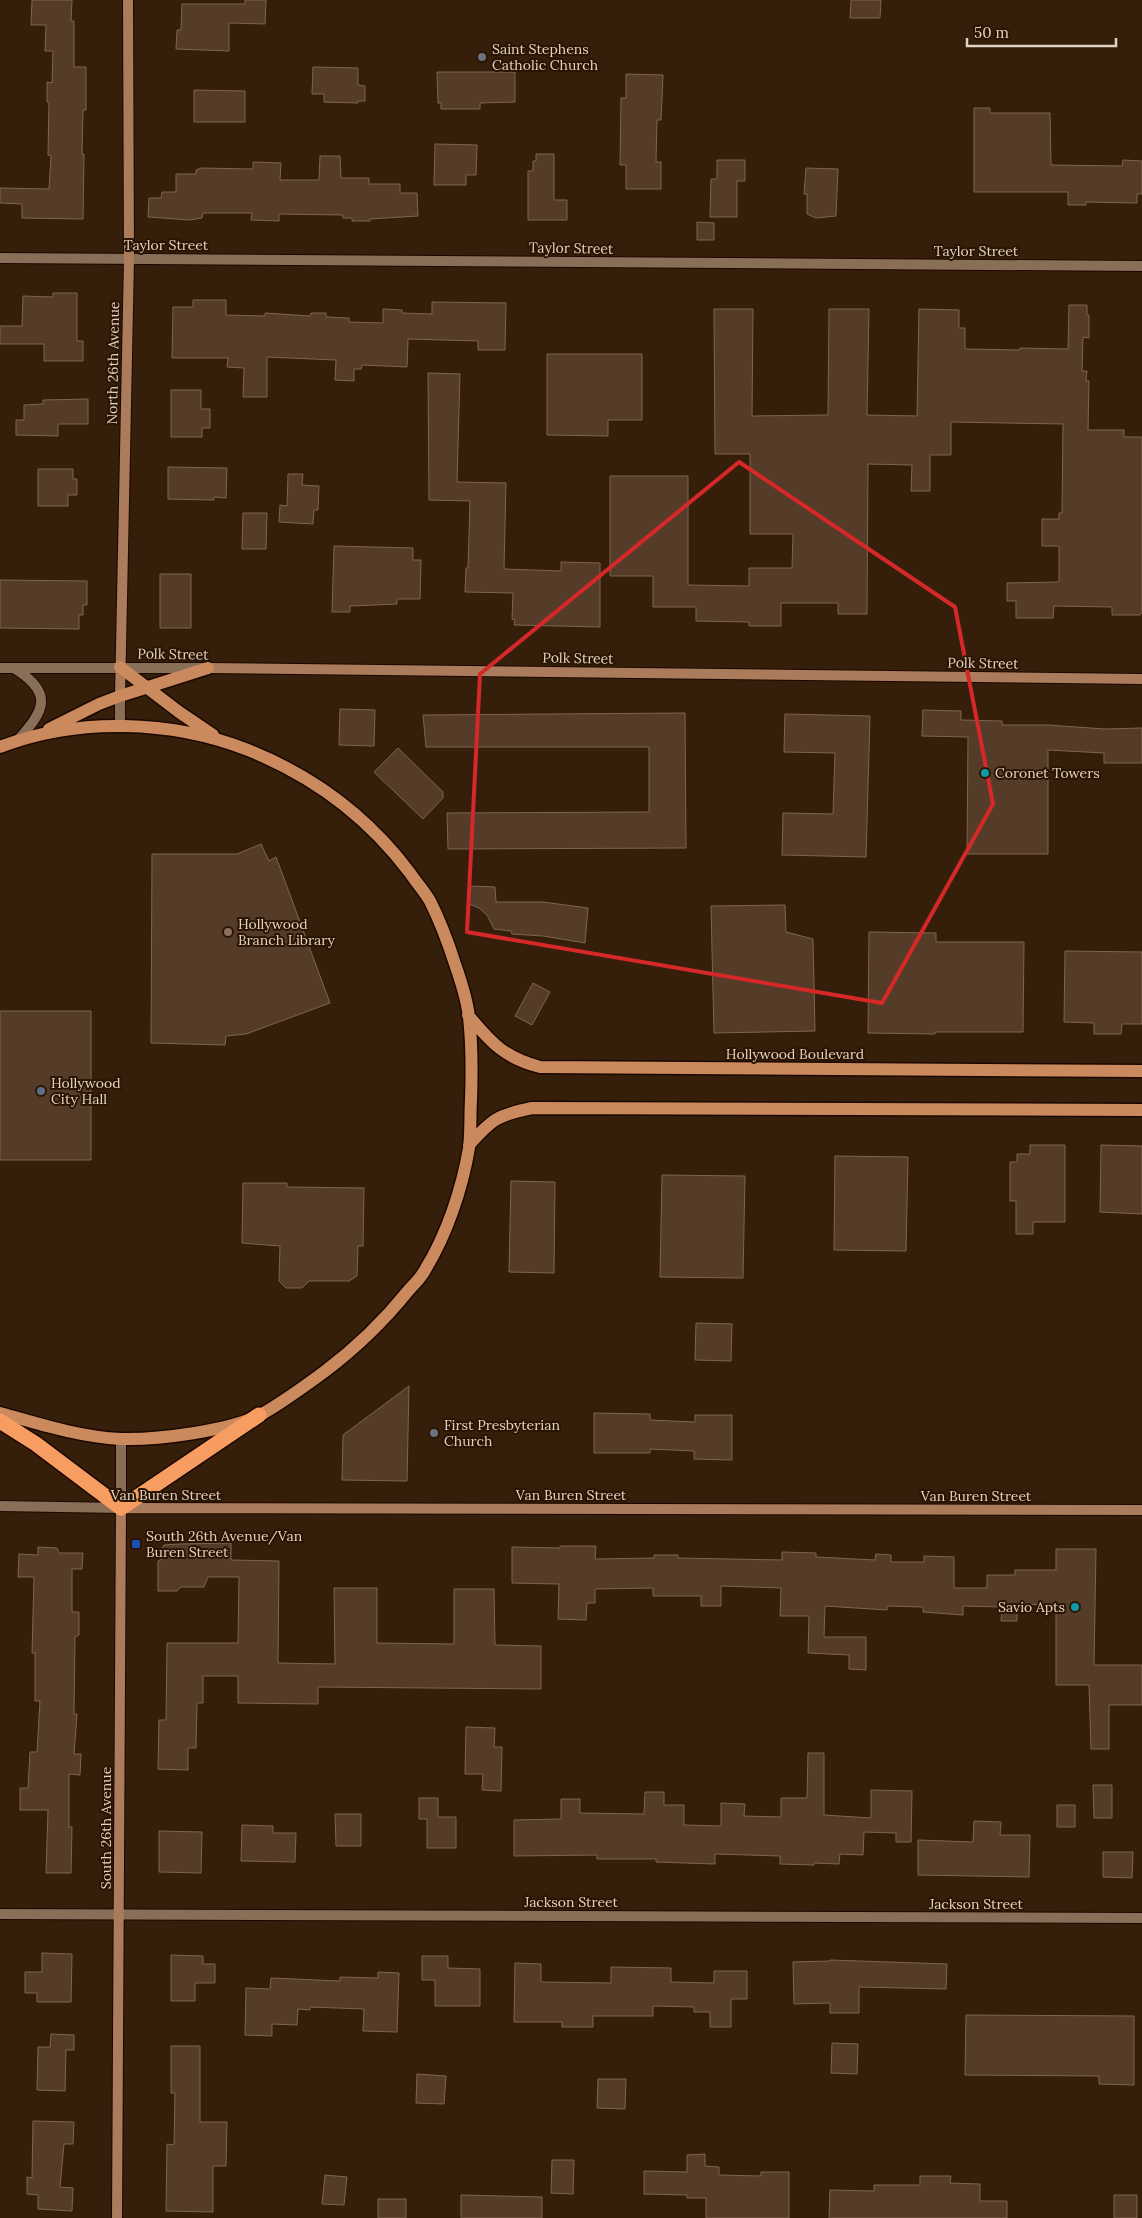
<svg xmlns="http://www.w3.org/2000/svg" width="1142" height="2218" font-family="Lora,serif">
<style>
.building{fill:#553c28;stroke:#7f654f}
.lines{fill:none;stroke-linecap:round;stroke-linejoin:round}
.street-casing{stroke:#1c0800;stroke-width:12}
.secondary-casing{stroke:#1c0800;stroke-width:12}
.primary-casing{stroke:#1c0800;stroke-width:15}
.highway-casing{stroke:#1c0800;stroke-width:18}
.street{stroke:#896e58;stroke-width:10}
.secondary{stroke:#aa7c5b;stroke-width:10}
.primary{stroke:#cb8a5e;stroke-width:12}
.highway{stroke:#f79d62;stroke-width:15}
.marked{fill:none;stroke:#d62828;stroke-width:4;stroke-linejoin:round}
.worship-dot{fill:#6b7280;stroke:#2b1502;stroke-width:2}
.culture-dot{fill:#0f9aa8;stroke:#2b1502;stroke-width:2}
.education-dot{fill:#8d6e63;stroke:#2b1502;stroke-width:2}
.service-dot{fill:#5c6f8a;stroke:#2b1502;stroke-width:2}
.transit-dot{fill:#1a4fb4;stroke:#2b1502;stroke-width:2}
.labels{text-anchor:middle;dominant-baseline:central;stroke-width:4;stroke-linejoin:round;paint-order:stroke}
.poi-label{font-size:14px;fill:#e1d2c6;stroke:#2b1502;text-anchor:start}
.street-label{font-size:14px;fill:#e1d2c6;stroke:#2b1502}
</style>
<rect width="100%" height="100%" fill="#351f0a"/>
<!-- building -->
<path class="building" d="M32 0H72L71 21H74V67H86V110H83L82 154H84L83 219 22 218V204L0 203V188L49 189 51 156 48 155 49 102H47V82L52 83 53 51H45L46 25H31Z
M245 0H266L265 24 229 23V51L176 49 177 30H181L182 4H245Z
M851 0H881L880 18H850Z
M313 67 358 68V85L365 86V101H358V103L324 102V94H312Z
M437 72H515V102L480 103V109H441V103H438Z
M626 74 663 75 661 120H657L656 162H661V189H626V165H620L621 98H626Z
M194 90 245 91V122H194Z
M974 108H990V113H1050L1051 165 1122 166 1123 160 1142 161V194H1137V203L1086 202V205H1068V192H974Z
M435 144 477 145 476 175H466V185H434Z
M536 154H554V200H567V220H528V171H533V161H536Z
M320 156H340L341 178H369V184H400V193H417L418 216 370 219V221H352V218H343V215L279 214V221L251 220 252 213H203L202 218 190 220 148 217 149 198H161L162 192H176V174H196V170L201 168 253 169V162L281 163 280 180H319Z
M717 160H745V181H737V217H710L711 179H717Z
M806 168 838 169 836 216 816 218 807 214V194H804Z
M697 222 714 223V240H697Z
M53 293H77V341H83V361H44V344H0V326H22L23 296 53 297Z
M193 300H226V315L265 316V313L310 316 311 313H326V317L349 318V322L383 323V309L402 310V313L432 314V302L506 303 505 350H478V341L408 339 407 367 362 365 361 369H354V381L335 380 336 360 267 357V397H243L244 368 227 367 228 358H172L173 307H193Z
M1069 305H1087V315H1089V338L1083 337 1082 371H1087L1086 381H1089L1088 430H1124V437H1142V613L1140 615H1112V607L1054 606 1053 618H1016V601H1007V583L1059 582V546H1042V519H1059V513H1062L1063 424 951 422V455H930V491H911L912 465 868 464 867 614H838V603H781V626H749V622L696 621V607H653V576H610V476H688V585L749 586V568H792L793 534H750V454H715L714 309H753L752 416 828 415 829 309H869L867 415 917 416 919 309 959 310V328H965V349L1020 350V348L1068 349Z
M547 354H642V420H608V436L547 435Z
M428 373 460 374 457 482 506 483 504 569 561 571V562L600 563V627L514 625 515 620 512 619 513 593 465 592 466 568H468L470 501 429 500Z
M171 390H201V409H210V428H202V437H171Z
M88 399V424H58V436L16 435V420H24V405L43 404V400Z
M168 467 227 468 226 498 214 497V500L168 499Z
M38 469H73V479H77V495H68V506H38Z
M288 474H303L302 485 319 486 318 510H314L313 524 279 522 280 505 287 506Z
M243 513H267L266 549H242Z
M334 546 413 548V560H421L420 599H397V604L350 606V612H332Z
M160 574H191V628H160Z
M0 580 87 581V605H83V615H79V629L0 628Z
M340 709 375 710 374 746 339 745Z
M923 710 961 711V720L1002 721V725H1048L1105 729 1142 728V763H1104V753L1048 750V854H967L968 737 922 736Z
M685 713 686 848 448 849 447 813 649 812V747H426L423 715Z
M785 714 870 716 866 857 782 855 783 813 833 814 835 753 784 752Z
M398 748 443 792V798L423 819 374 772Z
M261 844 269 861 276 857 330 1003 246 1034 226 1036 225 1045 151 1043 152 854H237Z
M469 886 495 887 496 902H543L588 908 585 943 543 936 512 934 511 931 494 929 487 915 479 908 469 904Z
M785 905 786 932 813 939 815 1031 714 1033 711 906Z
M869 932 936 933V942H1024L1023 1032H935V1034L868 1033Z
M1065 951 1142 952V1024H1122L1121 1034H1094V1023L1064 1022Z
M533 983 550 992 532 1025 515 1016Z
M0 1011H91V1160H0Z
M1030 1145H1065V1222H1033V1234H1016V1201H1010V1162H1017V1154H1030Z
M1101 1145 1142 1146V1214L1100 1212Z
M835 1156 908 1157 906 1251 834 1250Z
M662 1175 745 1176 743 1278 660 1277Z
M511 1181 555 1182 554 1273 509 1272Z
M243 1183H287V1187L364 1188 363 1246H358L357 1276 349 1281H309L302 1288H286L279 1281 280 1246 242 1243Z
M696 1323 732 1324 731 1361 695 1360Z
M409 1386 407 1481 342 1480 343 1435Z
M594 1413 650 1414V1420L695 1422V1415H732V1460L694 1459V1451L650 1449V1453H594Z
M231 1543V1560L279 1561 278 1663 335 1664 334 1588H377V1643L454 1644V1589H494L495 1645 541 1646V1689L318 1687V1704L238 1703V1676H203V1703H197L196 1748H188V1770L158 1769 159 1720H166L167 1643H238L239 1577H208L204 1587H181L177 1591H158V1561L162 1559 160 1551 164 1545 179 1544Z
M560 1546H596L595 1559 654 1558V1555H678V1558L782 1560V1552L816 1553V1557L875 1560 876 1554 891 1555V1562H924V1556L954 1557V1588H987V1575H1015V1570H1056V1549H1096L1094 1665H1142V1705H1109V1749H1091L1089 1685H1056V1604L1017 1605V1621H1001L1002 1607 963 1606V1615L923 1612V1607L887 1606V1610L825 1606 824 1637H866V1670L849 1669V1655L808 1653 809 1616H780L781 1588 721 1586V1606H701V1596H653V1588L595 1589V1603H587L586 1620 558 1619 559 1584 512 1583V1547L560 1548Z
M38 1547 57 1548 59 1553H83L82 1569H72V1612H79V1635L75 1637 74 1714H77L74 1754H81L80 1775 69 1774V1827H72L71 1873H46L48 1810H20V1788H28L30 1752H37L40 1701H35V1653H32L34 1577H18L19 1554 38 1555Z
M466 1727 495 1728 494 1747H502L501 1791 482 1790 483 1774H465Z
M808 1753H824V1815L871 1818V1790L912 1791 911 1842H896V1833L864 1832 863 1855 840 1854 839 1864 814 1863V1865L780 1864V1856L715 1854V1864L656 1862V1859H597V1855L514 1856V1820L561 1819V1799H580V1813L644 1814 645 1792H664V1805H684V1825L721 1826V1803L745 1804 744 1816 781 1817V1798H807Z
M1093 1785H1112V1818H1094Z
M419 1798H438V1817H456V1848H427V1819H419Z
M1057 1805H1075V1827H1057Z
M335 1814H361V1846H336Z
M974 1821 1001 1822 1000 1835H1030L1029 1877 918 1875V1840L973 1842Z
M242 1825 273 1826V1833H296L295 1862 241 1861Z
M159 1831 202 1832 201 1873 159 1872Z
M1103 1852H1133L1132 1878 1103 1877Z
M42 1953 72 1954 71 2002H37V1993H25V1972H42Z
M171 1955 203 1956V1964H215V1983H195V2001H171Z
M422 1956H448V1968L480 1969V2006H435V1980H422Z
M830 1960 947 1964 946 1989 859 1987V2013H830V2003L794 2004 793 1962 830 1961Z
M515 1963 541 1964V1982L611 1983V1967L671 1968V1982L714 1983V1971H747V1999H731V2027H710V2012H694V2007L653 2006V2016H593V2027H562V2022H514Z
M378 1972 399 1973 397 2032 363 2031 364 2009 310 2007V2010L298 2009 297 2025 272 2024V2036L245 2035 246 1988 270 1989 271 1978 340 1981V1977L378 1978Z
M966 2015 1134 2016V2085L1099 2084V2076L965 2075Z
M51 2034 74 2035V2050H66L65 2091 37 2090 38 2047H50Z
M832 2043 858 2044 857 2074 831 2073Z
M171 2046H200V2122H227L226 2166H213V2212L166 2211 167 2144 174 2145 175 2093H171Z
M417 2074 446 2076 444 2104 416 2103Z
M598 2079H626L625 2109 597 2108Z
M33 2121 74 2122 73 2144H64L60 2187 73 2188 72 2211 38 2209V2195L27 2194V2177L32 2178Z
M705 2154V2166L719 2167V2175L761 2176V2172H789V2218H706V2198H687V2195L644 2194V2171L687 2172V2155Z
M552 2160H574L573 2194 551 2193Z
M325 2175 347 2177 344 2205 322 2204Z
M920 2176H951L950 2183 980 2184V2201H1007V2218H829L830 2190 874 2191V2185H920Z
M461 2195 542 2197V2218H461Z
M1114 2195H1137V2218H1114Z
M378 2199H406V2218H378Z"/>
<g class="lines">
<defs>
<path id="street" d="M0 258 1142 266
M0 668H202
M14 668C54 693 45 710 18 740
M120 727V696
M0 1506 121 1508V1439
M0 1914 1142 1918"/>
<path id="secondary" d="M208 668 1142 679
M120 696 129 259 128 0
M117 2218 121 1508 1142 1510"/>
<path id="primary" d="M120 667 179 712 213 735
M49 729 99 704 120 696 208 668
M0 747C77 717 172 720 248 750 313 776 368 817 410 873 416 882 424 891 430 901 440 921 448 942 455 964 461 981 467 1000 469 1017 472 1044 472 1072 471 1100 470 1115 471 1132 469 1148 462 1189 447 1234 425 1270 421 1278 414 1284 408 1291 383 1322 356 1348 324 1372 305 1386 283 1402 262 1414 231 1431 156 1440 121 1439 80 1437 39 1424 0 1413
M468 1015C491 1043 505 1058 540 1067L1142 1071
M469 1145C492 1119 498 1115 532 1108L1142 1110"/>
<path id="highway" d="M0 1421 36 1444 121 1508 259 1415"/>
</defs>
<!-- street casing -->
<use href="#street" class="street-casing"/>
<!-- secondary casing -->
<use href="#secondary" class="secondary-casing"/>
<!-- primary casing -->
<use href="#primary" class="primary-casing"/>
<!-- highway casing -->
<use href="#highway" class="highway-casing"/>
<!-- street -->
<use href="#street" class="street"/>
<!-- secondary -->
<use href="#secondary" class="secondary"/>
<!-- primary -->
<use href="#primary" class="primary"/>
<!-- highway -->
<use href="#highway" class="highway"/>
</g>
<!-- marked area -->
<path class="marked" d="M739 462 955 607 993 804 882 1003 467 932 480 674Z"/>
<!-- markers -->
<g class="worship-dot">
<circle cx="482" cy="57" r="5"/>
<circle cx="434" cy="1433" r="5"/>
</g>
<g class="culture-dot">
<circle cx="985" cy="773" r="5"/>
<circle cx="1075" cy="1607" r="5"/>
</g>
<circle class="education-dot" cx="228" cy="932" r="5"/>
<circle class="service-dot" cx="41" cy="1091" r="5"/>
<rect class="transit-dot" x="131" y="1539" width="10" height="10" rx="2.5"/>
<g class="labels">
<!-- poi labels -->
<g class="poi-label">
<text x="492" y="49">Saint Stephens<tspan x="492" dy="16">Catholic Church</tspan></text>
<text x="995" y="773">Coronet Towers</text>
<text x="238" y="924">Hollywood<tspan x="238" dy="16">Branch Library</tspan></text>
<text x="51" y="1083">Hollywood<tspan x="51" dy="16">City Hall</tspan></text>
<text x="444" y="1425">First Presbyterian<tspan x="444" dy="16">Church</tspan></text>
<text x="146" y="1536">South 26th Avenue/Van<tspan x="146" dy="16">Buren Street</tspan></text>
<text x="1065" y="1607" text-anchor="end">Savio Apts</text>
</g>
<!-- street labels -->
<g class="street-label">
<text x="166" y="245">Taylor Street</text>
<text transform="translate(571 248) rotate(1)">Taylor Street</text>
<text x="976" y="251">Taylor Street</text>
<text transform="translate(113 363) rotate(-89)">North 26th Avenue</text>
<text transform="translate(173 654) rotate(1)">Polk Street</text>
<text transform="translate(578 658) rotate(1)">Polk Street</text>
<text transform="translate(983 663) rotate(1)">Polk Street</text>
<text x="795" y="1054">Hollywood Boulevard</text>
<text x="166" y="1495">Van Buren Street</text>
<text x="571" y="1495">Van Buren Street</text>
<text x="976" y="1496">Van Buren Street</text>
<text transform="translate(106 1828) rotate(-90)">South 26th Avenue</text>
<text x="571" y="1902">Jackson Street</text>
<text x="976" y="1904">Jackson Street</text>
</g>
</g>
<!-- scale -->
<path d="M967 38v8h149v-8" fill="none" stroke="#e1d2c6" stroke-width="2.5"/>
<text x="974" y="38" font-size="15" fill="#e1d2c6" stroke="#2b1502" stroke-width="4" paint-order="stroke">50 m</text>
</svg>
